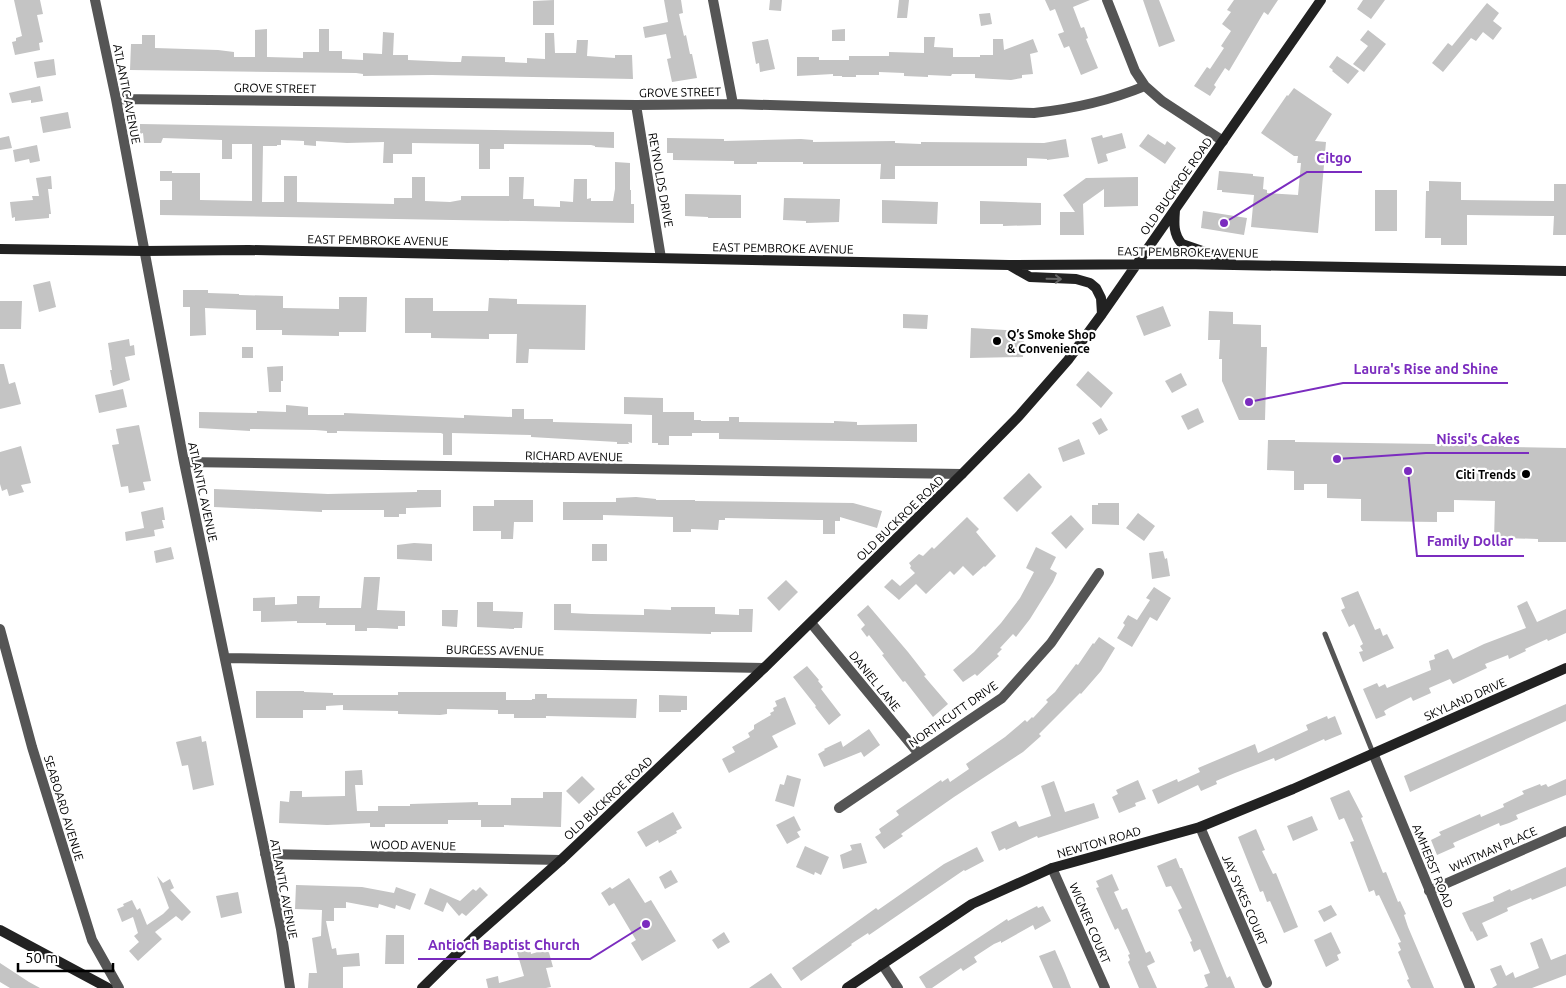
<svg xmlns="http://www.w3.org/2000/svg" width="1566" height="988" font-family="Ubuntu,sans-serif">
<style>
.building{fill:#c4c4c4}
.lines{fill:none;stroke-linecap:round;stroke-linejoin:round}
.lane{stroke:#555;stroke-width:5}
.street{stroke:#555;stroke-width:10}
.secondary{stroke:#222;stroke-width:10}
.oneway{stroke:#646464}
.poi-dot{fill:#000;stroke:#fff;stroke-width:2}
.labels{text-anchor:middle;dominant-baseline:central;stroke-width:4.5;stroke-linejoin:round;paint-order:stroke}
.street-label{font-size:12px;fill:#000;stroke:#fff}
.poi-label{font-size:12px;font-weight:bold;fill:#000;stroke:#fff;text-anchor:start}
.leader{fill:none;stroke:#7b2cbf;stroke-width:2}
.callout-dot{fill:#7b2cbf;stroke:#fff;stroke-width:2}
.callout-label{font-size:14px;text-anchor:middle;font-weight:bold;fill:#7b2cbf;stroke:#fff;stroke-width:4.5;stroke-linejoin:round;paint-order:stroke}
</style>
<rect width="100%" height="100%" fill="#fff"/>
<!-- building -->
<path class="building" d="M14 0H40L43 14 37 15 43 42 39 43 40 50 15 55 12 42 16 41V38L22 36Z
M554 0V25H533V1Z
M664 0H681L683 13 679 14 684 36 686 35 690 54H692L697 78 672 82 667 59 671 58 666 34 645 38 643 27 668 22Z
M770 0H782L781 11 769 10Z
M899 0H909L907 18H897Z
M1045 0H1090L1073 7 1081 28 1084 27 1088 38 1086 39 1098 68 1081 75 1069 46 1064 48 1058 34 1064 32 1055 9 1050 11Z
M1143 0H1159L1175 41 1159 47Z
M1234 0H1278L1268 15 1264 12 1229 71 1225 68 1214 85 1216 87 1210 96 1194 86 1207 67 1210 69 1224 48 1221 46 1231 31 1222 24 1231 12 1227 10Z
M1363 0H1385L1371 19 1357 9Z
M1487 3 1499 13 1493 21 1502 28 1493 40 1483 32 1476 41 1471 38 1443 72 1432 63 1448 43 1452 46Z
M990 13 992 24 981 26 979 14Z
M267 29V57L303 58V52H319V29H329V51H342V59L363 60V53L382 54 383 32 394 33 393 55H408V60L453 62H461L462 56 505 57V62L527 63V58L545 59V33H554L555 53H576L577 40H588L587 56 615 58V55H632L633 79 432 75 363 76V74L356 73 130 70 131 44H142V35H155V48L218 50 234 52V57H255V30Z
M845 29V41H832V30Z
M1368 30 1386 44 1364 72 1353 64 1368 46 1360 40Z
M924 37H935L934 47 953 48V57H980V55H993V39H1003L1004 50 1033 39 1038 52 1030 54 1033 74 1022 75V78L1011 80 975 78V74H952L951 76 928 75V77L904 76V73L879 72V75H856V77H842V76H833V74L797 76V57H819V60H849V56H889V52L924 53Z
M768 39 775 69 760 72 759 63 756 64 752 42Z
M1337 56 1359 71 1348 84 1332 71 1333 70 1329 67Z
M54 59 56 75 37 78 34 62Z
M40 86 43 101 31 103V100L12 103 9 93Z
M1294 88 1332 114 1315 141 1326 142 1318 233 1251 227 1254 195 1222 192V190H1217L1219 171 1253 174V176L1264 177 1263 189 1267 190V193L1298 195 1301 163H1297L1298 156H1294L1261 133 1287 95 1288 96Z
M68 112 71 128 43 133 40 117Z
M140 124 614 132V148L595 147V146L591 145 504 144V149H490V169H479V144L412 143V154H393V163H383L384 142 347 143 316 141V146L304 145V141L281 140V145H277V146H263L262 202H284V176H297V202L394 204V198H412V177H425V201L450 202 461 200V196H509V177H524L523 199H534V206L560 207V201L573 202 574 179H587V199L591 198V201H613L615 189V162L630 163V190H631V204H634V223L160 215V200H172V181H160V171H172V180V173H200V200L252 201V144H232V159H222V140L163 138 161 143H144L143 133 140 134Z
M1122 133 1126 148 1106 154 1108 161 1098 164 1091 138 1102 135 1103 138Z
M1148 134 1165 145 1167 141 1176 148 1165 164 1139 146Z
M9 136 12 148 0 150V138Z
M667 138 724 139V141L801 139 813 140V142L895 141V143L921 144V142L1044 143 1066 139 1069 157 1047 160V159L1027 158V166H895V179H880L881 164H803V162H757V164H734V161L673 160V153H667Z
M37 145 40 161 30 163 29 159 15 162 13 150Z
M51 176 52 189H48L51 214H49V218L15 221V217L12 218 10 202 33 200 32 196H39L36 178Z
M1138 177V206L1104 207V189L1083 204 1084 235H1060V212H1075L1063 195 1086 178Z
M1429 181 1461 182V200L1554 201V184H1566V235H1553L1554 216 1467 215V245H1441V238H1425L1426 191H1429Z
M1375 190H1397V231H1375Z
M685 194 741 195V218H708V217L685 216Z
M784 198 840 199 839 222 806 223V221L783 220Z
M882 200 938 202 937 224 882 223Z
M980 201 1041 203V225L1003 226V224H980Z
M1203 211 1247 218 1244 235 1201 228Z
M50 281 56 307 39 312 33 285Z
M183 290H208V293L239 294V295L283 296V308L339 309V297H367L366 332H339V336L282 335V330H256V310L205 308 206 335 190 336V307H183Z
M405 298H433V311H488L489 298 517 299V304L586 305 585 350 529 349 528 363H516L517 334H489V339L431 338V333H405Z
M0 301H22L21 329H0Z
M1163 306 1171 326 1144 336 1136 316Z
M1209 311 1233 312V324L1261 325V347H1267L1265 420H1239L1222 381V359H1219L1220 340H1208Z
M903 314 928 315 927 329 903 328Z
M971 328 1024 331 1023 357 970 358Z
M129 339 130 346 134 345 135 355 125 357 130 380 113 386 110 370H112L108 343Z
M242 347H253V358H242Z
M0 364H4L9 384 15 382 21 404 0 409Z
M283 366V381H281V392H269L267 367Z
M1088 371 1113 393 1101 408 1076 385Z
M1181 373 1187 385 1172 393 1165 381Z
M123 389 127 407 99 413 95 395Z
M624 397 663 398V412H694V420H701V421H729V417H739V422L834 423V421L857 422V425L917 424V442L719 439V433H692V436H669V445H658V443H652V415L624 414Z
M286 405 308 407V415H344V413L464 418V415L512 417V409H524V419H553V422L632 424V443L628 442 629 444H617V442L531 437V435L452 433V455H443V434L441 433 337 431V433H327V431L315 430 250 429V431L199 428V412L257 413V411L286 412Z
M1198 408 1204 422 1188 430 1181 416Z
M1101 418 1108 430 1099 435 1092 423Z
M139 425 151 481 143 482 145 490 129 493 128 486 121 487 112 445 119 444 116 429Z
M1079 439 1085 454 1063 462 1058 448Z
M1268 440H1295V442L1504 445V447L1566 448V542H1538V539L1504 538V541H1494L1495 501 1454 500V512H1437V522L1361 521V499L1327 498V484H1304V490H1294V471L1267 470Z
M21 446 31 483 21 485 24 492 9 496 7 489 2 491 0 484V452Z
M1029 473 1042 487 1017 512 1003 498Z
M214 489 328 494 417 492V490H441V507L408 508H406V514H399V517H384V510H322V512L214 507Z
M636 497 656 499V500H695V501L853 503 882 511 877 528 840 517V521H835V534H823V520H818L725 518V520H719L718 530 691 529V532H673V517L603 515V520H563V502H616V498Z
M494 500H533V522H514L513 539H501V531H473V506H494Z
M1098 503H1119V525L1092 524V505H1098Z
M163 507 165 520H162L164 528 154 530 155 536 126 541 125 532 144 528 141 512Z
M1138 513 1155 526 1144 541 1126 528Z
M1071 515 1084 529 1066 549 1051 533Z
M967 517 979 529 976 532 996 556 985 567 984 566 973 576 963 566 954 575 950 571 926 594 916 584 899 600 884 587 892 579 900 586 915 573 910 568 911 566 909 563 919 554 923 556 932 547 934 549Z
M414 543 432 544V561L397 559V545Z
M592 544H607V561H592Z
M171 547 174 559 156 563 154 551Z
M1036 547 1056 557 1050 569 1057 573 1053 582 1030 619 1016 637 1013 634 1000 648 1002 649 997 654 999 656 977 676 975 674 963 682 953 670 974 652 1001 623 1020 598 1034 572 1026 568Z
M1163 551 1165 559 1167 558 1170 576 1152 579 1149 553Z
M364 577H380L377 610 405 611V626H398V629L377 628H367V631H355V625H326V623H297V621L261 622V611H253V598L275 597V605L297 604V596H320L319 608H361Z
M786 580 798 592 779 611 767 598Z
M1154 587 1171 598 1157 621 1150 617 1132 647 1117 638 1125 625 1123 623 1128 615 1137 620 1150 600 1146 598Z
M1358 591 1375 630 1380 628 1383 636 1387 634 1394 648 1363 662 1359 652 1363 651 1360 646 1363 644 1354 624 1349 627 1341 610 1345 608 1341 598Z
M1527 601 1537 622 1566 609V633L1548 641 1547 639 1525 649 1526 651 1509 659 1508 655 1485 664 1487 668 1453 684 1450 679 1429 688 1431 693 1413 701 1411 697 1389 708 1384 711 1386 715 1376 719 1363 689 1377 683 1379 687 1385 684 1387 688 1431 670 1429 661 1435 659 1434 655 1448 649 1453 659 1484 644 1526 628 1517 606Z
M477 602H493V611L523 612 522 628H514V629L477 627Z
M554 604H571V613L591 614 644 615V609L671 610V607H715V614L739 615V609H753L752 632H711V634L554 630Z
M868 605 908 652 926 675 924 676 948 704 933 717 905 681 903 682 882 655 884 654 869 635 867 637 861 629 865 625 857 615Z
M442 610H458L457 627 442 626Z
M1099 637 1115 648 1101 671 1081 694 1080 693 1039 734 1041 736 1023 752 954 797 901 834 903 836 884 849 875 837 881 833 879 829 899 815 896 811 941 780 942 782 948 778 950 782 969 769 966 764 1005 737 1025 720 1027 722 1032 717 1033 718 1048 702 1046 700 1055 692 1076 664 1078 665 1093 643 1094 644Z
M807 666 819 680 818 681 823 687 821 689 841 715 829 725 815 707 816 706 793 677Z
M256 691H304V692L333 693V695H398V692H506V700H532V699H535V694H547V698L637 699 636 718 546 716V718H514V714H498V710L447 709V714L440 715 398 714V711L343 710V705L326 706V710H303V718H256Z
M659 695 687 696V710H681V712H659Z
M785 697 796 724 772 736 778 747 729 773 722 759 735 752 732 747 750 737 748 733 754 729V725L771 715 770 713 774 711 773 708 777 706 775 701Z
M1566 704V721L1410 792 1404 776Z
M1327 716 1328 719 1335 716 1342 734 1325 741 1324 739 1275 761 1274 758 1235 773 1216 781 1217 784 1201 791 1198 785 1158 804 1152 790 1177 779 1178 782 1200 772 1198 768 1255 744 1258 753 1308 730 1306 725Z
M869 729 880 745 864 757 861 752 824 767 818 754 825 750 824 749 841 741 843 747Z
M201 736 202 742 206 741 214 785 193 790 188 765 182 766 176 742Z
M362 770 363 785H355L357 811H378V806H410V804L478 802V805H511V798H543V792H562L561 827 504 825V827H481V820H448V824H385V827H370V823L327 825 279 823 280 801 289 802 290 791H302V797L345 796V771Z
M787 775 801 779 794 807 775 801 780 784 784 785Z
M582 776 595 789 579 804 566 791Z
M1566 779V795L1516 815 1518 819 1509 823 1500 826 1499 823 1453 843 1455 847 1437 855 1431 840 1441 835 1439 832 1480 814 1481 817 1504 807 1503 804 1524 794 1522 791 1540 784 1541 786 1546 784 1548 787Z
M1138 780 1146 799 1135 803 1136 806 1119 813 1112 797 1118 794 1116 790Z
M1054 781 1065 812 1094 803 1099 818 1038 838 1037 836 1006 850 1005 848 999 851 991 832 1016 821 1019 827 1051 816 1041 786Z
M1349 790 1363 817 1361 818 1383 873 1386 872 1398 902 1400 901 1406 914 1404 915 1408 927 1434 988H1411L1407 980 1409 979 1398 952 1401 950 1398 943 1401 942 1379 895 1376 896 1374 890 1369 892 1350 842 1354 841 1344 818 1339 820 1330 798Z
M673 812 682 828 676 831 677 833 659 843 658 840 646 847 637 832Z
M794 816 801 830 797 832 800 837 787 844 776 825Z
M1312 816 1318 830 1293 841 1287 826Z
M1256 829 1265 850 1262 851 1273 874 1276 873 1298 927 1284 933 1270 901 1267 902 1263 891 1260 892 1238 837Z
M861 843 867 863 843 869 840 855 852 850 850 845Z
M805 846 829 857 821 875 815 872 814 875 796 867Z
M977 847 984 861 965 871 964 870 869 935 868 933 851 944 852 945 801 981 792 968 876 908 878 910 944 864Z
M1176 858 1180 868H1182L1227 978 1230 976 1235 988H1204L1208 986 1204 975 1210 973 1200 949 1194 952 1190 942 1192 941 1178 910 1182 908 1171 886 1166 887 1157 866Z
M1566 867V886L1532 900 1531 898 1507 908 1508 911 1482 923 1488 936 1477 941 1472 931 1471 932 1462 913 1494 901 1493 897 1510 889 1511 891Z
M671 870 678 882 665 889 659 877Z
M1112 874 1119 890 1114 892 1122 910 1127 908 1146 953 1150 951 1155 962 1147 966 1157 988H1139L1128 962 1130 960 1128 955 1130 954 1118 928 1115 930 1096 888 1099 887 1096 881Z
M157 876 163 883 170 879 174 888 170 890 191 912 182 921 176 916 155 932 162 939 138 961 129 951 139 942 134 936 138 933 133 917 122 922 117 909 124 906 123 904 132 900 137 910 140 908 147 925 163 914 169 908Z
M629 878 645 903 651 900 676 941 642 961 631 943 636 940 614 903 609 906 601 893 610 887 612 889Z
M296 885 362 887 394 893 396 887 416 894 410 910 396 905 395 909 379 904 378 908 346 902V908H334V921H326L332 949 336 948 337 955 359 953 360 966 343 967V988H308L309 973H317L312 938 321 936 322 910 295 909Z
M480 887 488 895 466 916 462 913 459 916 447 902 443 912 424 904 430 888 460 901 473 889 476 891Z
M238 892 242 913 221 918 216 896Z
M1331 905 1337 915 1324 922 1318 911Z
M1037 906 1038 908 1043 906 1051 921 1035 930 1033 925 1001 943V941L994 944 974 957 977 962 963 971 961 968 932 988H926L919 977 1007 919 1008 921Z
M724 932 730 942 718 949 712 940Z
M1331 932 1341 953 1337 955 1339 960 1326 967 1314 940Z
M386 935H404V964H385Z
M1542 938 1551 960 1566 954V975L1532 988H1492L1497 985 1490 969 1501 965 1506 976 1513 972 1515 978 1539 968 1530 943Z
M530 948 531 954 548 949 553 967 546 968 551 987 546 988H488L486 979 498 976 499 983 524 976 517 952Z
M1055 950 1065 973 1071 988H1053L1039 956Z
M0 963 29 982 40 988H10L0 982Z
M771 973 782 988H749Z"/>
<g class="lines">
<!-- lane -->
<path class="lane" d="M1325 634 1373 753"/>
<!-- street -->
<path class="street" d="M95 0 116 99 184 462 281 929 290 988
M713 0 733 104
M1107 0 1135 71 1145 86
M116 99 636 105 733 104 1034 113C1072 109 1109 101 1145 86L1162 101 1223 141
M636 105 661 258
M184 462 962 474
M811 623 919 754
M0 629 32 747 92 940 119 988
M225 658 764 668
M1373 753 1470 988
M839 808 1002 698 1051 643 1099 573
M1200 827 1267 983
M265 854 561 860
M1052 868 1105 988
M1429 891 1566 831
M882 964 898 988"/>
<!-- secondary -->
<path class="secondary" d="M1175 210C1174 223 1173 234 1182 244L1231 261
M0 249 144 251 249 250 1009 265 1183 264 1566 271
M1009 265 1030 277 1076 279 1090 283 1096 288 1101 298 1102 314
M0 930 108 988
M422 988 475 936 561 860 764 668 962 474 1019 416 1068 360 1102 314 1321 0
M847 988 972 904 1052 868 1200 827 1293 789 1566 668"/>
</g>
<!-- one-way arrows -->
<defs><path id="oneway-shaft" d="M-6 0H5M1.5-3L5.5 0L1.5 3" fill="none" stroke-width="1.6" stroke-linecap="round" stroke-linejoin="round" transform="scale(1.25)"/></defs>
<use class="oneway" href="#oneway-shaft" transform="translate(1054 279) rotate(1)"/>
<!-- markers -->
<g class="poi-dot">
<circle cx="997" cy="341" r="5"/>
<circle cx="1526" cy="474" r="5"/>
</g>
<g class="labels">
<!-- street labels -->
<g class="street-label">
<text transform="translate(275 88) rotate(1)">GROVE STREET</text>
<text transform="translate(680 92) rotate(-1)">GROVE STREET</text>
<text transform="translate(127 94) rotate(79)">ATLANTIC AVENUE</text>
<text transform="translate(661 180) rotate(80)">REYNOLDS DRIVE</text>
<text transform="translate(1176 186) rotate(-55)">OLD BUCKROE ROAD</text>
<text transform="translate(378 240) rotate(1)">EAST PEMBROKE AVENUE</text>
<text transform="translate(783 248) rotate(1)">EAST PEMBROKE AVENUE</text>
<text transform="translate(1188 252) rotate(1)">EAST PEMBROKE AVENUE</text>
<text transform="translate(574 456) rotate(1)">RICHARD AVENUE</text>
<text transform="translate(203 492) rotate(78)">ATLANTIC AVENUE</text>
<text transform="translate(900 518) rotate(-44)">OLD BUCKROE ROAD</text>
<text transform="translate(495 650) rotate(1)">BURGESS AVENUE</text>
<text transform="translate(875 681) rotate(51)">DANIEL LANE</text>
<text transform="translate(1465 699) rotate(-24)">SKYLAND DRIVE</text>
<text transform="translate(953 714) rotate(-35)">NORTHCUTT DRIVE</text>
<text transform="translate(608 798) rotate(-43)">OLD BUCKROE ROAD</text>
<text transform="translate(64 808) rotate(73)">SEABOARD AVENUE</text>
<text transform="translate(1099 842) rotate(-16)">NEWTON ROAD</text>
<text transform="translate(413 845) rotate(1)">WOOD AVENUE</text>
<text transform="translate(1493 849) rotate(-24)">WHITMAN PLACE</text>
<text transform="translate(1433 866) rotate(68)">AMHERST ROAD</text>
<text transform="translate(284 889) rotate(79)">ATLANTIC AVENUE</text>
<text transform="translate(1245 900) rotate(67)">JAY SYKES COURT</text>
<text transform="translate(1090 923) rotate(67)">WIGNER COURT</text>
</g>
<!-- poi labels -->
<g class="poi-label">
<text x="1007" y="334">Q’s Smoke Shop<tspan x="1007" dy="14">&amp; Convenience</tspan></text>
<text x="1516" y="474" text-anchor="end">Citi Trends</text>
</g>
</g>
<!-- callouts -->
<path class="leader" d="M1224 223L1307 172H1362M1249 402L1343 383H1508M1337 459L1426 453H1529M1408 471L1417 556H1524M646 924L590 959H418"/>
<g class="callout-dot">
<circle cx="1224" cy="223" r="5"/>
<circle cx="1249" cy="402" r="5"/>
<circle cx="1337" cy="459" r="5"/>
<circle cx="1408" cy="471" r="5"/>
<circle cx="646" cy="924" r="5"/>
</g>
<g class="callout-label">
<text x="1334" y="163">Citgo</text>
<text x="1426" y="374">Laura's Rise and Shine</text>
<text x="1478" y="444">Nissi's Cakes</text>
<text x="1470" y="546">Family Dollar</text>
<text x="504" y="950">Antioch Baptist Church</text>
</g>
<!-- scale -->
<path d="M18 963v8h95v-8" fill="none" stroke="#000000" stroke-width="2.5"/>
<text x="25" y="963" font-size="15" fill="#000000" stroke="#ffffff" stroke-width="4" paint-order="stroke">50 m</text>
</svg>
